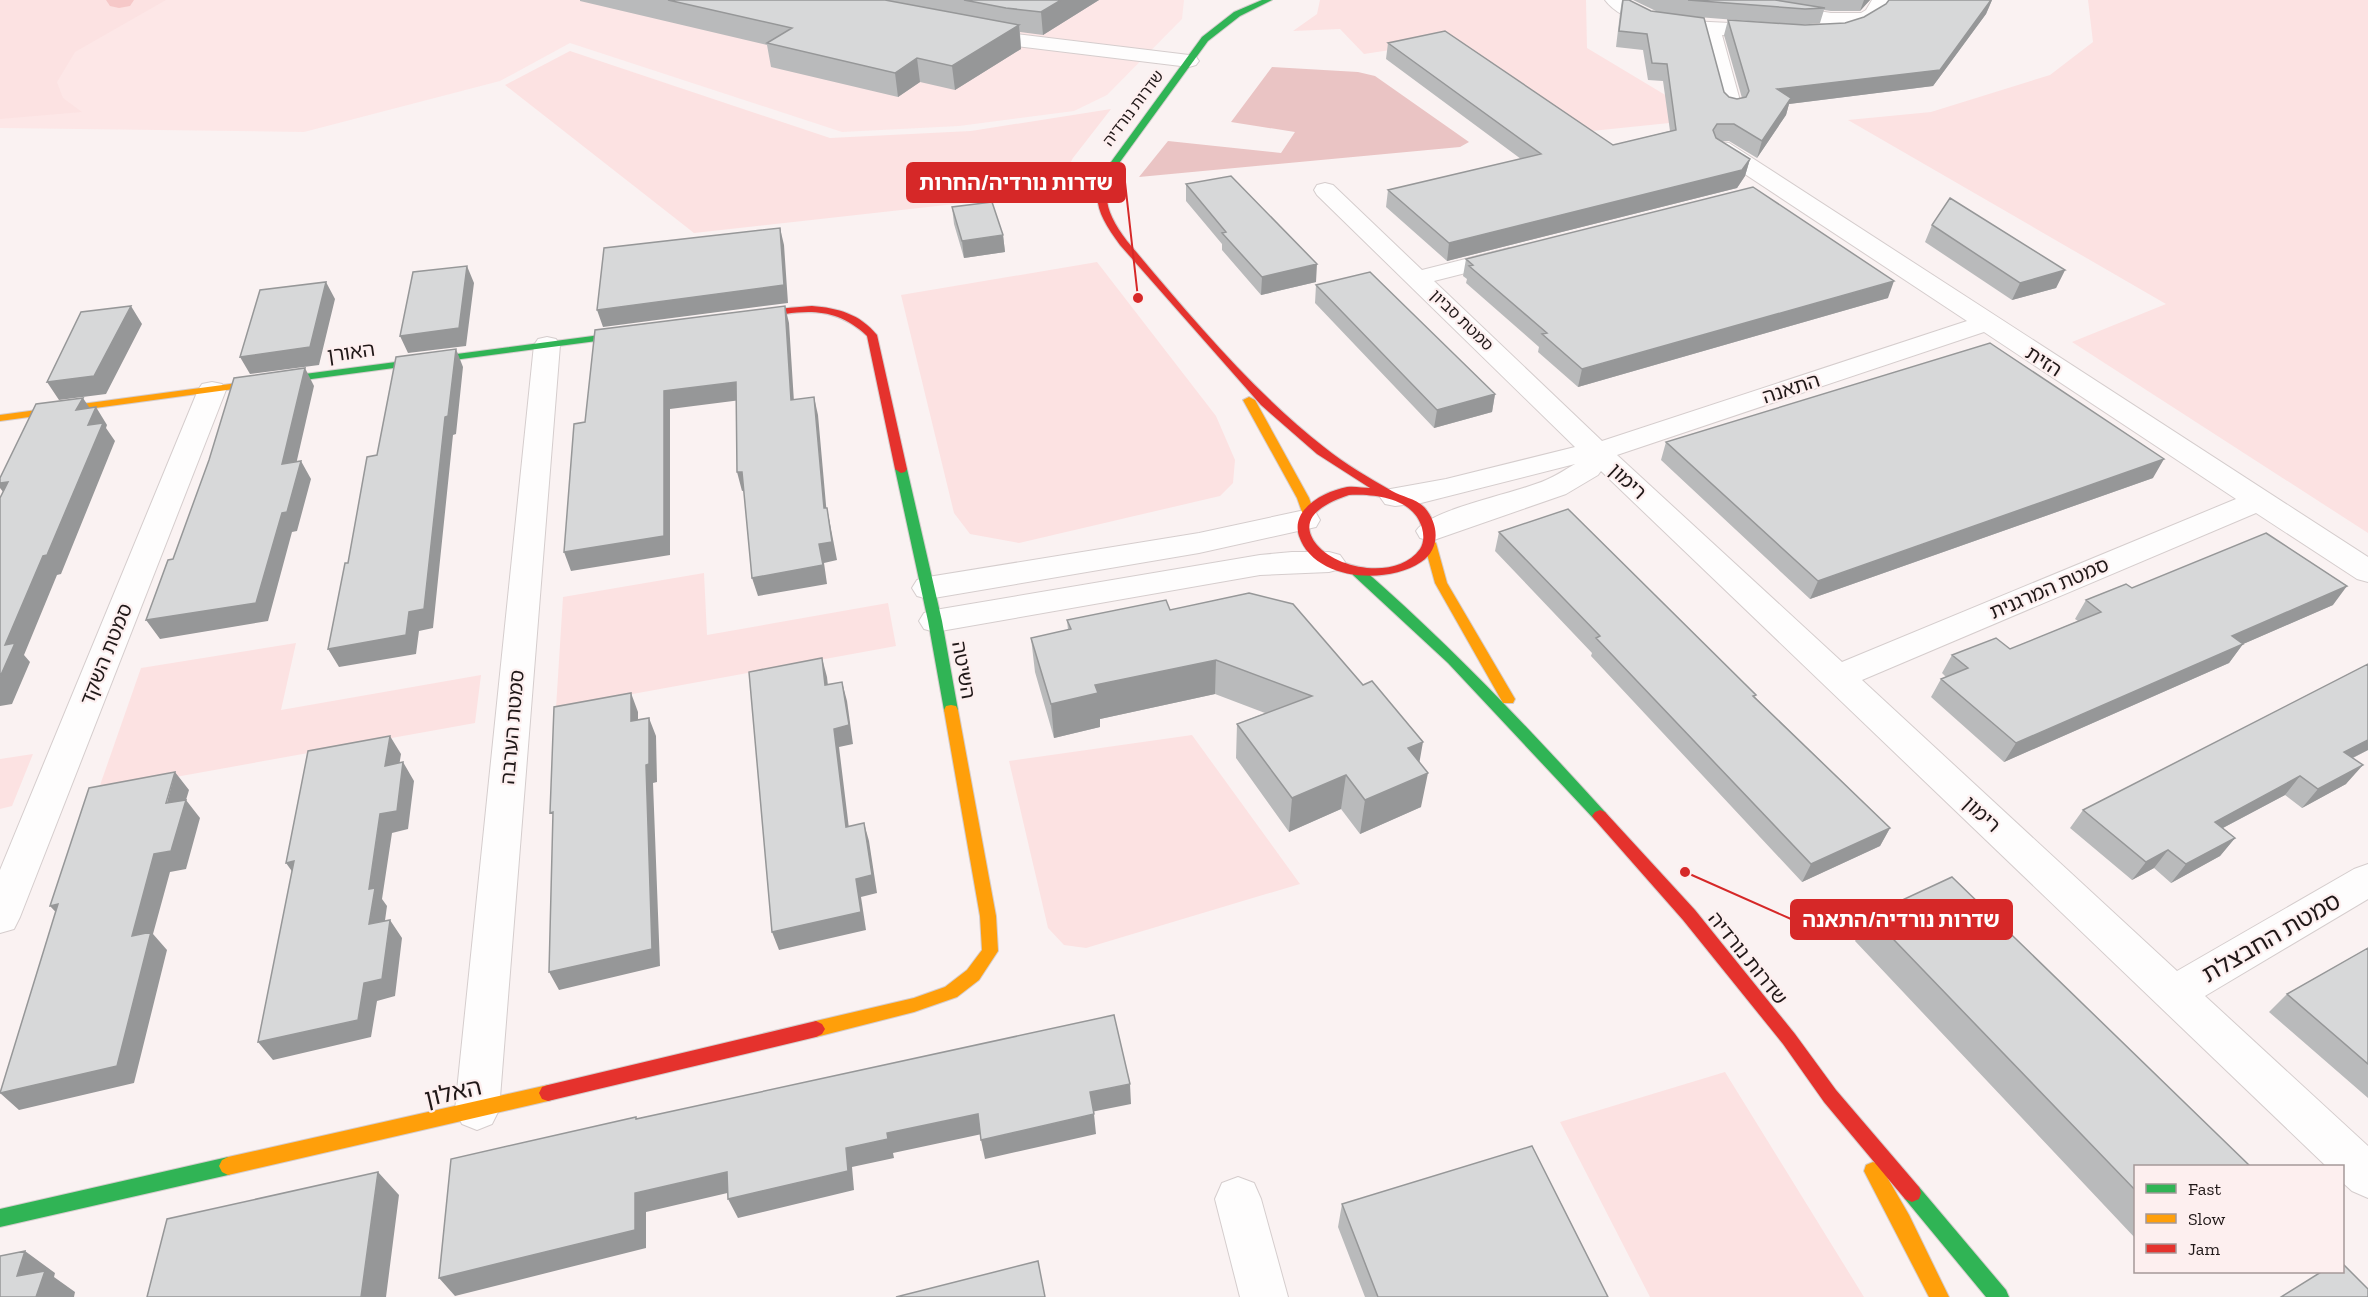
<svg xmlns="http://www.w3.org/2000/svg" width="2368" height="1297" font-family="'Zilla Slab','Noto Sans Hebrew',serif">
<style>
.built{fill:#fde7e7}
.green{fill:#fce2e2}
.forest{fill:#eac4c4}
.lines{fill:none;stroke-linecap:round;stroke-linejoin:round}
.canal{fill:#f6c8c8;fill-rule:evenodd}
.street-casing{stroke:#d5cdcd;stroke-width:2}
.fast-casing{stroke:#d5cdcd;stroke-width:2}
.slow-casing{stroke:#d5cdcd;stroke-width:2}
.jam-casing{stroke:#d5cdcd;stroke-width:2}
.street{fill:#fefdfd;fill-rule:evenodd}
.fast{fill:#30b455;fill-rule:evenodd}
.slow{fill:#ff9f0a;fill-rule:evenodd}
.jam{fill:#e5322d;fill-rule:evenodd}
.wall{fill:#b9babb}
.shaded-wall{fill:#969798}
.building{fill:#d7d8d9;stroke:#969798;stroke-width:1.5}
.labels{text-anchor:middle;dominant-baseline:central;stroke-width:4.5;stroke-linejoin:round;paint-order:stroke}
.far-street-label{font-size:16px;fill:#201818;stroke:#fdefef}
.street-label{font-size:20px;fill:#201818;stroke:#fdefef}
.near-street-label{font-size:24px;fill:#201818;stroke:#fdefef}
.leader{fill:none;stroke:#d62828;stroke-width:2}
.callout-dot{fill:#d62828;stroke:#fdefef;stroke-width:2}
.callout{fill:#d62828;stroke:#d62828;stroke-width:2}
.callout-label{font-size:21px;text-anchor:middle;font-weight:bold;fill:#fff}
</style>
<rect width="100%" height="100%" fill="#faf2f2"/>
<!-- built -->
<path class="built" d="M0 0H1184L1182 19 1107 95 1074 111 959 126 842 132 570 43 500 81 304 132 0 128Z"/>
<!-- green -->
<path class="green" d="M0 0H166L75 52 57 82 63 98 82 112 0 119Z
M1320 0H1586L1587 48 1667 96 1679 122 1582 132 1449 41 1364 54 1340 29 1293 31 1317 14Z
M2088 0H2368V533L2072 342 2166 304 1848 120 1931 112 2050 75 2093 42Z
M570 51 830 138 971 131 1111 109 1073 158 1054 193 694 233 505 85Z
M1097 262 1216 416 1235 460 1233 483 1220 496 1019 543 970 534 954 513 901 295Z
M704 573 707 635 888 603 896 646 556 708 563 597Z
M296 643 281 710 481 675 475 723 98 791 141 668Z
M1192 735 1300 884 1086 948 1064 945 1048 928 1009 761Z
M33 754 12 806 0 809V759Z
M1725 1072 1864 1297H1650L1560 1122Z"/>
<!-- forest -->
<path class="forest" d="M1272 67 1358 72 1375 76 1469 142 1460 147 1139 177 1168 141 1281 153 1295 132 1231 122Z"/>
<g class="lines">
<!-- canal -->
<path class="canal" d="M106 0H134L130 6 119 8 110 6Z"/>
<defs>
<path id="street" d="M1605 0H1626L1656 15 1689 21 1771 25 1778 27 1780 31 1778 35 1771 37 1722 35 1742 108 1739 112 1732 114 1725 112 1722 108 1702 34C1675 32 1622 24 1605 0Z
M1707 0H1749L1831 13H1861L1866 10 1872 0H1890C1887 6 1883 15 1877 19 1850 36 1750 11 1716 5L1710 4Z
M976 26 1008 33 1189 55 1196 57 1199 61 1196 65 1189 67 1008 45 969 36 967 32 969 28Z
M1721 142 1729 143 2368 557V582L2357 579 2256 513 1862 680 2177 971 2354 869 2368 864V899L2205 996 2368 1146V1198L2352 1191 2342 1182V1166H2326L1601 471 1598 475 1566 494 1431 541 1420 538 1416 531C1430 509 1518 493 1546 480 1556 476 1566 469 1575 464L1421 503 1395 506 1385 504 1380 497 1385 490 1446 479 1575 447 1317 195 1314 190 1317 185 1325 183 1333 185 1422 270 1509 248 1517 250 1521 255 1517 260 1434 281 1602 441 1967 321 1713 153 1710 148 1713 143ZM1984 332 2236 499 1842 662 1617 455Z
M547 337 556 339 560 345 499 1110 492 1124 477 1130 462 1124 455 1110 534 345 538 339Z
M212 382 222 384 226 390 20 917 14 929 0 933V870L198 390 202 384Z
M1305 510 1316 513 1320 520 1316 527 1199 553 928 599 917 596 912 588 917 580 928 577 1199 533Z
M1292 552H1329L1340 555 1345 562 1340 569 1329 572 1260 575 935 632 924 629 919 621 924 613 935 610 1260 555Z
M1238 1177 1254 1183 1261 1199 1288 1297H1240L1215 1199 1222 1183Z"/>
<path id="fast" d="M1262 0H1272L1240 16 1208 41 1117 166H1111V162L1202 37 1234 12Z
M638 330 642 331V335L259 386 253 383 259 380Z
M901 465 907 469 942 621 958 710 956 714H946L944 710 928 621 895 469Z
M1358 568 1363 569C1449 644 1528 727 1605 812L1608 816 1605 820 1600 822 1595 820 1448 663 1353 575 1352 572 1353 569Z
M228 1157 234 1160 237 1166 234 1172 228 1175 0 1227V1209Z
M1912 1184 1919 1187 2006 1290 2009 1297H1986L1905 1199 1903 1193 1905 1187Z"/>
<path id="slow" d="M259 380 263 381V385L0 421V415Z
M1249 397 1255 400 1309 498 1314 512 1312 515 1308 516 1302 512 1297 498 1243 400Z
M1430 539 1436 543 1447 583 1515 699 1513 703H1503L1435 583 1424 543Z
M951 705 956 706 958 710 996 916 998 951 979 980 957 997 914 1012 816 1037 810 1034 807 1029 810 1024 816 1021 914 998 945 987 967 970 982 950 980 916 944 710 946 706Z
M548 1085 554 1087 557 1093 554 1099 548 1101 228 1175 222 1172 219 1166 222 1160 228 1157Z
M1873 1162 1880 1165 1909 1215 1949 1297H1929L1864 1171 1866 1165Z"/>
<path id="jam" d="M1111 162 1118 164C1098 194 1107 214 1127 241 1186 311 1252 391 1324 447 1345 464 1369 478 1392 491 1402 497 1415 498 1424 507 1439 523 1441 549 1421 562 1387 585 1314 581 1299 536 1290 508 1326 491 1347 487 1355 486 1363 488 1370 488L1317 454 1261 405 1120 245C1098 215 1087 195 1111 162ZM1349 495C1375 494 1414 498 1422 528 1424 535 1424 543 1420 549 1398 580 1338 570 1317 545 1294 517 1328 502 1349 495Z
M812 306C838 308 860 314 877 335L907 469 905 472 901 473 895 469 867 336C828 299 789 314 742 322L737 319C748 311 796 307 812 306Z
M1600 810 1605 812 1695 910 1795 1034 1836 1090 1919 1187 1921 1193 1919 1199 1912 1202 1905 1199 1824 1102 1783 1044 1683 920 1595 820 1592 816 1595 812Z
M816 1021 822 1024 825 1029 822 1034 816 1037 548 1101 542 1099 539 1093 542 1087 548 1085Z"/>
</defs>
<!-- street casing -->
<use href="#street" class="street-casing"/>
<!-- fast casing -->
<use href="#fast" class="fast-casing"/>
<!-- slow casing -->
<use href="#slow" class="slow-casing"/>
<!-- jam casing -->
<use href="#jam" class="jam-casing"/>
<!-- street -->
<use href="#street" class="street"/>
<!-- fast -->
<use href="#fast" class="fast"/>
<!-- slow -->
<use href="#slow" class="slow"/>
<!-- jam -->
<use href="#jam" class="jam"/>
</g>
<!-- wall -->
<path class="wall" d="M580 0H1099L1043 35 1020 32 1021 49 955 90 920 82 898 97 771 67 767 45 580 1Z
M1622 0 1651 11 1658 12 1633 0H1870L1860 11H1831L1824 10 1820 23 1800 25 1685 16 1724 92 1729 97 1737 99 1742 98 1724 35 1728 20 1805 25 1845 23 1992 0 1986 14 1933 86 1789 104 1786 115 1757 158 1729 141H1721L1750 159 1745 176 1737 188 1447 261 1386 207 1388 190 1521 159 1386 59 1388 43 1613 145 1670 131 1663 81 1648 80 1643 50 1616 47 1620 13Z
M1186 184 1316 282 1261 295 1222 250V244L1186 201Z
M952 207 1003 235 1005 252 964 258 954 224Z
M1932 225 2065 270 2056 288 2012 300 1925 242Z
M1466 259 1888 298 1578 387 1538 352 1539 347 1466 283 1467 279 1463 276Z
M1316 285 1495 394 1492 412 1434 428 1315 303Z
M1666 442 2153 478 1810 599 1661 460Z
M1499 532 1756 695 1755 697 1890 828 1880 846 1802 882 1591 656 1592 653 1495 551Z
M2132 588 2333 605 2243 644 2229 663 2004 762 1931 697 1941 679 1946 677 1942 673 1952 655 2010 649 2078 621 2075 619 2086 600Z
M1249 593 1420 763 1421 807 1360 834 1341 809 1289 832 1236 758 1237 724 1265 713 1215 694 1100 719V727L1054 738 1035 672 1031 638 1068 630 1067 620 1170 610Z
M2368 664V750L2353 758 2346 784 2302 808 2285 795 2223 828 2235 838 2220 856 2171 883 2154 868 2132 880 2070 828 2083 810Z
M1870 915 2136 1167V1239L1855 941Z
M2368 948V1098L2269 1012 2287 994Z
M1342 1204 1608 1297H1365L1338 1227Z"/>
<!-- shaded-wall -->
<path class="shaded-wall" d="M1061 0H1099L1043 35 1041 12Z
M1864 0H1870L1860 11Z
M1992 0 1986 14 1933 86 1789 104 1786 115 1757 158 1777 89Z
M1019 25 1021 49 955 90 952 66Z
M917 58 920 82 898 97 895 73Z
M1750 159 1745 176 1737 188 1447 261 1449 243Z
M780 228 784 245 788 303 603 327 597 310Z
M1003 235 1005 252 964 258 962 241Z
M1317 264 1316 282 1261 295 1262 277Z
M467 266 474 283 466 346 408 353 400 336Z
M2065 270 2056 288 2012 300 2020 283Z
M1894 281 1888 298 1578 387 1582 369Z
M326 282 335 299 319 365 250 374 240 357Z
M131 306 142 324 106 394 59 400 47 382Z
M785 306 789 323 795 418 791 400Z
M456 349 463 367 456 434 453 435 433 628 419 631 416 654 339 667 328 649 445 417Z
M305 368 314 386 292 482 282 464Z
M736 382 741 400 670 409V555L571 571 564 552 664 391Z
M1495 394 1492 412 1434 428 1437 410Z
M814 397 818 415 828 527 824 508Z
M83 398 93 413 96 407 107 425 106 428 115 441 61 574 57 575 24 655 30 662 12 704 0 706V677L5 645 76 410Z
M2164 459 2153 478 1810 599 1818 581Z
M301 461 311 479 297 531 292 532 268 621 160 639 146 620 282 513Z
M737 472H742L747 490 742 491Z
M8 482 11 502 0 488V483Z
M827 508 837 560 824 563 827 584 758 596 752 578Z
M2347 586 2333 605 2218 655 2232 636Z
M2243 644 2229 663 2004 762 2016 743Z
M822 658 827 677 830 704 825 685Z
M1216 660 1215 694 1100 719V727L1054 738 1051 704 1095 685Z
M842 682 847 701 853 744 839 747 851 845 846 827 834 729Z
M631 693 638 712V740L631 721Z
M649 718 656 736 657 782 653 783 660 966 559 990 549 972 646 765Z
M390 736 401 754 396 785 385 766Z
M2368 740V750L2328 770 2344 752Z
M1423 742 1417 776 1408 748Z
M403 762 414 781 408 829 392 833 382 899 387 906 382 942 369 924V889L380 814Z
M2363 765 2346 784 2302 808 2318 789Z
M175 772 189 790 186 800 200 818 186 869 170 872 153 934 167 950 134 1083 19 1110 0 1093 132 936Z
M1428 773 1421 807 1360 834 1365 800Z
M1346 775 1341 809 1289 832 1292 798Z
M2300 776 2285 795 2200 840 2215 822Z
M864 823 869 841 877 893 861 897 866 930 779 950 772 932 856 879Z
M1890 828 1880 846 1802 882 1811 864Z
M2235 838 2220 856 2171 883 2186 864Z
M2168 850 2154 868 2132 880 2146 862Z
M294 861 299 881 286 863Z
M58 904 67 924 50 906Z
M390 920 402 938 395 996 377 1001 371 1037 273 1060 258 1042 364 983Z
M1130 1084 1131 1104 1091 1112 1090 1092Z
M978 1114 982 1134 893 1153 894 1158 852 1167 854 1190 738 1218 728 1199 846 1148 887 1133Z
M1094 1114 1096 1134 985 1159 981 1140Z
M378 1172 399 1195 386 1297H361Z
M727 1172 736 1191 646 1212V1248L455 1296 439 1278 635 1193Z
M25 1251 55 1273 54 1277 75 1292 74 1297H36L17 1276Z"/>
<!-- building -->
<path class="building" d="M668 0H885L1019 25 952 66 917 58 895 73 767 43 792 28Z
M964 0H1061L1041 12 1006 8Z
M1623 0H1629L1651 11 1704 18 1724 92 1729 97 1737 99 1746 97 1749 91 1728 20 1805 25 1845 23 1864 17 1886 4 1889 0H1991L1940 70 1777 89 1791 98 1762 141 1734 124H1717L1713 130 1716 138 1750 159 1742 170 1449 243 1388 190 1541 154 1388 43 1445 31 1613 145 1676 130 1667 64 1652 63 1647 34 1619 31Z
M1688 0H1775L1825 8 1805 9Z
M1231 176 1317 264 1262 277 1222 233 1226 232 1186 184Z
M1753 187 1894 281 1582 369 1542 334 1547 333 1469 266 1473 265 1466 259Z
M1950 198 2065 270 2020 283 1932 225Z
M992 202 1003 235 962 241 952 207Z
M780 228 784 285 597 310 604 248Z
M467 266 459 328 400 336 413 272Z
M1370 272 1495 394 1437 410 1316 285Z
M326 282 310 347 240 357 260 290Z
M131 306 94 376 47 382 81 312Z
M785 306 791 400 814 397 824 508H827L832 542 819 544 823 565 752 578 742 472H737L736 382 664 391V536L564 552 574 424 585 422 595 330Z
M1990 343 2164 459 1818 581 1666 442Z
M456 349 448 416 445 417 424 609 409 612 406 635 328 649 345 563H348L367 457 377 455 396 357Z
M305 368 282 464 301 461 287 512 282 513 256 603 146 620 168 560 173 559 209 460 234 378Z
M83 398 76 410 96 407 88 425 103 423 47 555 43 556 5 645 15 643 0 677V498L8 482 0 483V478L36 404Z
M1568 509 1756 695 1753 696 1890 828 1811 864 1596 638 1600 636 1499 532Z
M2266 533 2347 586 2232 636 2243 644 2016 743 1941 679 1968 668 1952 655 1996 638 2010 649 2101 612 2086 600 2126 584 2132 588Z
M1249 593 1293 604 1363 685 1372 681 1423 742 1408 748 1428 773 1365 800 1346 775 1292 798 1237 724 1312 696 1216 660 1095 685 1098 693 1051 704 1031 638 1071 629 1067 620 1166 600 1170 610Z
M822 658 825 685 842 682 849 725 834 729 846 827 864 823 872 875 856 879 861 912 772 932 749 672Z
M2368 664V740L2344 752 2363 765 2318 789 2300 776 2215 822 2235 838 2186 864 2168 850 2146 862 2083 810Z
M631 693V721L649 718V764L646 765 652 949 549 972 553 812 550 813 554 707Z
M390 736 385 766 403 762 397 811 380 814 369 889 375 888 369 924 390 920 382 979 364 983 358 1020 258 1042 294 861 286 863 308 751Z
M175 772 166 803 186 800 171 851 154 854 132 936 151 932 117 1066 0 1093 58 904 50 906 89 788Z
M1952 877 2251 1167H2136V1191L1870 915Z
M2368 948V1064L2287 994Z
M1114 1015 1130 1084 1090 1092 1094 1114 981 1140 978 1114 887 1133 888 1139 846 1148 848 1171 728 1199 727 1172 635 1193V1230L439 1278 451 1159 636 1117V1119Z
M1532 1146 1608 1297H1378L1342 1204Z
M378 1172 361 1297H147L167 1219Z
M25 1251 17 1276 45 1271 36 1297H0V1256Z
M1038 1261 1045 1297H896Z
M2343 1264 2368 1289V1297H2281L2321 1272H2343Z"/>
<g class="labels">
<!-- far-street labels -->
<g class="far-street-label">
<text transform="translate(1133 108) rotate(-53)">שדרות נורדיה</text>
<text transform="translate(1462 320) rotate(44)">סמטת סביון</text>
</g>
<!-- street labels -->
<g class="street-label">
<text transform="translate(351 352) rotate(-8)">האורן</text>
<text transform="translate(2044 361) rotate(33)">הזית</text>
<text transform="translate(1791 388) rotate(-18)">התאנה</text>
<text transform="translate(1628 481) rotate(43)">רימון</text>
<text transform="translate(2049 588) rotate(-23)">סמטת המרגנית</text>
<text transform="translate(106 654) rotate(-68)">סמטת השקד</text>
<text transform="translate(964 670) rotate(80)">השיטה</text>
<text transform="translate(512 727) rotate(-85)">סמטת הערבה</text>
<text transform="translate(1982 814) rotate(43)">רימון</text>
<text transform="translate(1748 958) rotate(51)">שדרות נורדיה</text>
</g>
<!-- near-street labels -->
<g class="near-street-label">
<text transform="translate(2271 937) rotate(-30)">סמטת החבצלת</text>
<text transform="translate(453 1092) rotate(-13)">האלון</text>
</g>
</g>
<!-- callouts -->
<path class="leader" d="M1138 298L1125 182M1685 872L1791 919"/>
<g class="callout-dot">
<circle cx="1138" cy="298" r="6"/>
<circle cx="1685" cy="872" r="6"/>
</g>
<g class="callout">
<rect x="907" y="163" width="218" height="39" rx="6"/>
<rect x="1791" y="900" width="221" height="39" rx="6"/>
</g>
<g class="callout-label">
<text x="1016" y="190">שדרות נורדיה/החרות</text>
<text x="1901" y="927">שדרות נורדיה/התאנה</text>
</g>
<!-- legend -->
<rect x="2134" y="1165" width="210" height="108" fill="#fdefef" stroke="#a59999" stroke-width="1.5"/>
<rect x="2146" y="1184" width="30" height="9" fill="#30b455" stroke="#a59999" stroke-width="1.5"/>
<text x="2188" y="1195" font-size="18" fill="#201818">Fast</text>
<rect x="2146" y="1214" width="30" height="9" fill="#ff9f0a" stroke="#a59999" stroke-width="1.5"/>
<text x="2188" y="1225" font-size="18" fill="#201818">Slow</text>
<rect x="2146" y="1244" width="30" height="9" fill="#e5322d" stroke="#a59999" stroke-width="1.5"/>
<text x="2188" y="1255" font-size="18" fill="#201818">Jam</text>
</svg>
